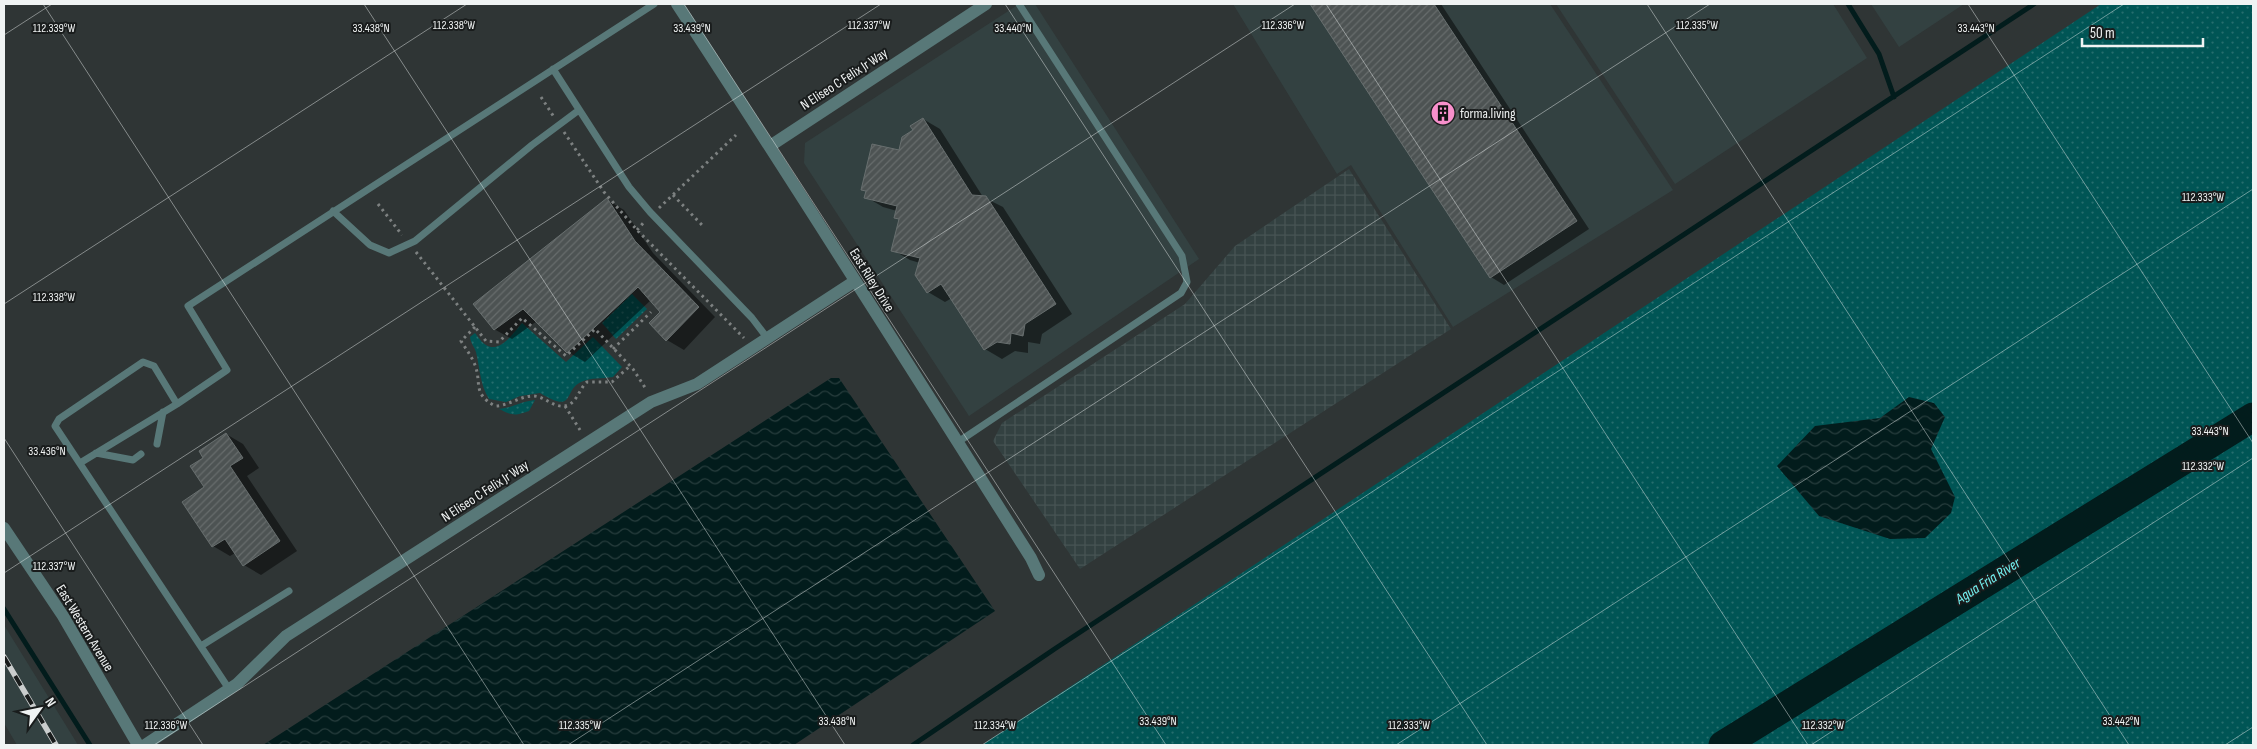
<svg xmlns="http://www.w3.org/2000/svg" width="2257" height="749" font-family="'Sofia Sans Condensed',sans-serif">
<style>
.built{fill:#334141}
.industrial{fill:url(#industrial-grid)}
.grass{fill:url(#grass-dots)}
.water{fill:url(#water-waves)}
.shadow{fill:#0007}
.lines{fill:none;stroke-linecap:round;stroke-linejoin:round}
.stream{stroke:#021c1c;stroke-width:5}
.river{stroke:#021c1c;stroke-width:29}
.building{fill:url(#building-hatch);stroke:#686f6f}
.path{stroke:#7d8181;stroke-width:3;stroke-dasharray:2.5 4;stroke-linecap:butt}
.service{stroke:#587878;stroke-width:7}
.minor{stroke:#587878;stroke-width:12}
.rail-casing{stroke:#cacdcd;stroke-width:5.5}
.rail{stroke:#191c1c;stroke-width:4;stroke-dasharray:11;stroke-linecap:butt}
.ticks{fill:none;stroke:#f0f3f3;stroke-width:1;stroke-opacity:0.45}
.labels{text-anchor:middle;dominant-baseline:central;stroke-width:4;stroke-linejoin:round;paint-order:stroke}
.street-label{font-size:14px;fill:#f0f3f3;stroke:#191c1c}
.poi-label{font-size:14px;fill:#f0f3f3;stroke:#191c1c;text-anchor:start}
.water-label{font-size:15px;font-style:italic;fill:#73f2f1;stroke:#191c1c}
.ticks-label{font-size:12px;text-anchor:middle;fill:#f0f3f3;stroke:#191c1c;stroke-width:4;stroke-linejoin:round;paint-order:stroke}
</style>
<defs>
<pattern id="industrial-grid" width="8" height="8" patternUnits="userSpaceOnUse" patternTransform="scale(1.25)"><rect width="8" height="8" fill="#334141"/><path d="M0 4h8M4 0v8" fill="none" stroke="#475454"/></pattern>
<pattern id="grass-dots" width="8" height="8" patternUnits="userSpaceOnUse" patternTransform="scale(1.25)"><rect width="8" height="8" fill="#055"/><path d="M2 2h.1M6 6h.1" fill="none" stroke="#266e6e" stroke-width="1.8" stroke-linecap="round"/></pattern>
<pattern id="water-waves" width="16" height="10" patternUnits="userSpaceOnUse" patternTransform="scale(1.25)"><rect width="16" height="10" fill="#021c1c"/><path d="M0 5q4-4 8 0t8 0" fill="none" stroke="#273d3d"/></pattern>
<pattern id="building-hatch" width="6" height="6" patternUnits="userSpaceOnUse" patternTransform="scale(1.25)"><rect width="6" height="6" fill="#4d5353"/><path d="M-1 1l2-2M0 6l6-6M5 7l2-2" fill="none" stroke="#676c6c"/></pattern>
</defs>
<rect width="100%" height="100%" fill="#2f3535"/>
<!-- built -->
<path class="built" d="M1019 4H1035L1199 259 969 416 804 163 805 143Z
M1233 4H1550L1673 190 1453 327 1351 165 1337 174Z
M1556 4H1833L1867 58 1675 184Z
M1871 4H1964L1899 47Z
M4 625 78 745H17L4 723Z"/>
<!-- industrial -->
<path class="industrial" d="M1349 169 1451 329 1080 569 993 441 1002 423 1185 304 1235 246Z"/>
<!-- grass -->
<path class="grass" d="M2101 4H2253V745H982Z
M632 294 647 309 616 339 602 323Z
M522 323 566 362 593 337 622 367 613 377C602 379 591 377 581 382 563 390 576 415 540 393L520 396 506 402 489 399C480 385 480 368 476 352 474 346 471 344 470 337L475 333C478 337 482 343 486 345 500 354 515 331 522 323Z
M535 400 529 411C515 416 513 416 499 409 512 408 522 401 535 400Z"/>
<!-- water -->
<path class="water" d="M831 378H839L995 611 794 745H263Z
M1909 397 1934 403 1945 417 1931 449 1955 497 1951 513 1925 538 1890 539 1819 516 1777 466 1815 426 1880 418Z"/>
<!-- shadow -->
<path class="shadow" d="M1311 4H1441L1589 229 1504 285 1491 277Z
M923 119 940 129 983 197 1003 207 1072 314 1042 334 1040 344 1028 342V353L1015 351 1002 359 985 349 952 298 945 302 928 292 920 263 910 260 893 250 900 220 896 217 897 211 883 207 866 197 867 192 862 189 900 152Z
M607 200 624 210 653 253 715 317 684 350 667 340 662 312 651 300 585 362 568 352 537 321 512 339 494 329Z
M226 434 243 444 259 468 247 476 297 551 261 575 244 565 235 553 230 556 213 546 206 488 205 458Z"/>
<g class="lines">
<!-- stream -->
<path class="stream" d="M1848 4 1879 54 1894 97
M4 609 90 745
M913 745 1056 648 2034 4"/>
<!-- river -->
<path class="river" d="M1723 745 2253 417"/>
</g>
<!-- building -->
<path class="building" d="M1310 4H1434L1577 221 1490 278Z
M923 118 972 195 986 196 1056 304 1025 324 1023 336 1011 333 1010 344 997 342 984 350 941 284 927 293 915 275 920 258 891 251 899 219 894 218 897 206 864 198 866 191 861 190 872 144 899 150 902 137 913 130 910 126Z
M607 198 635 241 699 307 666 341 649 323 660 312 638 287 567 353 523 309 494 330 473 304Z
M226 433 243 458 230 466 280 541 243 566 225 539 212 547 182 502 204 487 190 466 203 458 199 451Z"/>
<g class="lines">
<!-- path -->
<path class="path" d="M541 97 554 117
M564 132 604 192 637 230 744 338
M673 195 702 225
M378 204 402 235
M659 208 736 135
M637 230 645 221
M416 252 486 341 499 342 522 318 566 356 595 329 633 369 646 389
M475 327 461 341C466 349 472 357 475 365 482 384 472 393 495 406 508 406 520 396 533 396 546 396 557 412 570 404 578 399 580 388 587 382H612L630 366
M613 349 651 312
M565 406 580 430"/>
<!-- service -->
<path class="service" d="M553 69 629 187 650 212 752 318 768 339
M333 211 370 245 389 253 415 241 532 145 579 110
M958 442 1181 293 1187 282 1182 256 1019 4
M157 444 163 412
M96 453 133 460 141 454
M80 463 177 404
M201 646 289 591
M229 689 55 426 59 419 143 362 154 366 177 404 227 370 188 306 654 4"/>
<!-- minor -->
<path class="minor" d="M677 4C797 187 914 373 1031 558L1039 575
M770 146 986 4
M4 528 63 616 138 745
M145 745 237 684 286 636 651 402 697 384 855 281"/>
<defs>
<path id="rail" d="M4 657 56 745"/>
</defs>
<!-- rail casing -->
<use href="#rail" class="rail-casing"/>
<!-- rail -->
<use href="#rail" class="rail"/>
</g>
<!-- ticks -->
<path class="ticks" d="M43 4 524 745M364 4 845 745M684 4 1166 745M1005 4 1487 745M1326 4 1808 745M1647 4 2129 745M1968 4 2253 443M4 35 52 4M4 304 467 4M4 438 203 745M4 573 881 4M154 745 1295 4M568 745 1710 4M982 745 2124 4M1396 745 2253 189M1811 745 2253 458M2225 745 2253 727"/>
<!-- icons -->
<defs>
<symbol id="building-disc" viewBox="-11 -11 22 22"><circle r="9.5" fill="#f890cc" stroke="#191c1c"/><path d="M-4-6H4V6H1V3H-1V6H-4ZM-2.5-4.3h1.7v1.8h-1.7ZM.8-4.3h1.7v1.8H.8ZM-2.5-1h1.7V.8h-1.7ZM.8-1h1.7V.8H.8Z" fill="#111"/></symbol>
</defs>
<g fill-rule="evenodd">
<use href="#building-disc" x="1429" y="99" width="28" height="28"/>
</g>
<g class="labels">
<!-- street labels -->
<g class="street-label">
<text transform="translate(844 79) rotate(-33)">N Eliseo C Felix Jr Way</text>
<text transform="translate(872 280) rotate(58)">East Riley Drive</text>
<text transform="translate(485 491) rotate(-33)">N Eliseo C Felix Jr Way</text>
<text transform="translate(85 628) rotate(59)">East Western Avenue</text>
</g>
<!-- poi labels -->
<g class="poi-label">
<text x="1460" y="113">forma.living</text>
</g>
<!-- water labels -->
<g class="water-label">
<text transform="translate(1988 581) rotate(-32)">Agua Fria River</text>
</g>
</g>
<g class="ticks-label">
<text x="454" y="29">112.338°W</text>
<text x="1283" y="29">112.336°W</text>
<text x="1697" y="29">112.335°W</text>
<text x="869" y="29">112.337°W</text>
<text x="54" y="32">112.339°W</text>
<text x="371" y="32">33.438°N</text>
<text x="1013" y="32">33.440°N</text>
<text x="692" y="32">33.439°N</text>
<text x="1976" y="32">33.443°N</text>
<text x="2203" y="201">112.333°W</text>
<text x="54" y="301">112.338°W</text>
<text x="2210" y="435">33.443°N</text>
<text x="47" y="455">33.436°N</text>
<text x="2203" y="470">112.332°W</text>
<text x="54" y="570">112.337°W</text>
<text x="837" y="725">33.438°N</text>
<text x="1158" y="725">33.439°N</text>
<text x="2121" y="725">33.442°N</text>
<text x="166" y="729">112.336°W</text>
<text x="580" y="729">112.335°W</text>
<text x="995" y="729">112.334°W</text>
<text x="1409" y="729">112.333°W</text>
<text x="1823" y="729">112.332°W</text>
</g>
<!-- border -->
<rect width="2257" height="749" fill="none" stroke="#f0f3f3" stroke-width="10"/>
<!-- north arrow -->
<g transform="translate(40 709) rotate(57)" stroke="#191c1c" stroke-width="4" paint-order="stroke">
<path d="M0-4L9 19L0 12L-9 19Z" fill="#f0f3f3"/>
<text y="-8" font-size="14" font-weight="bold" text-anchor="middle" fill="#f0f3f3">N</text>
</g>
<!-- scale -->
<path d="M2082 38v8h121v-8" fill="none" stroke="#f0f3f3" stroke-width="2.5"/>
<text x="2090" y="38" font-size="15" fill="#f0f3f3" stroke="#191c1c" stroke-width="4" paint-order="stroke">50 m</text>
</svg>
